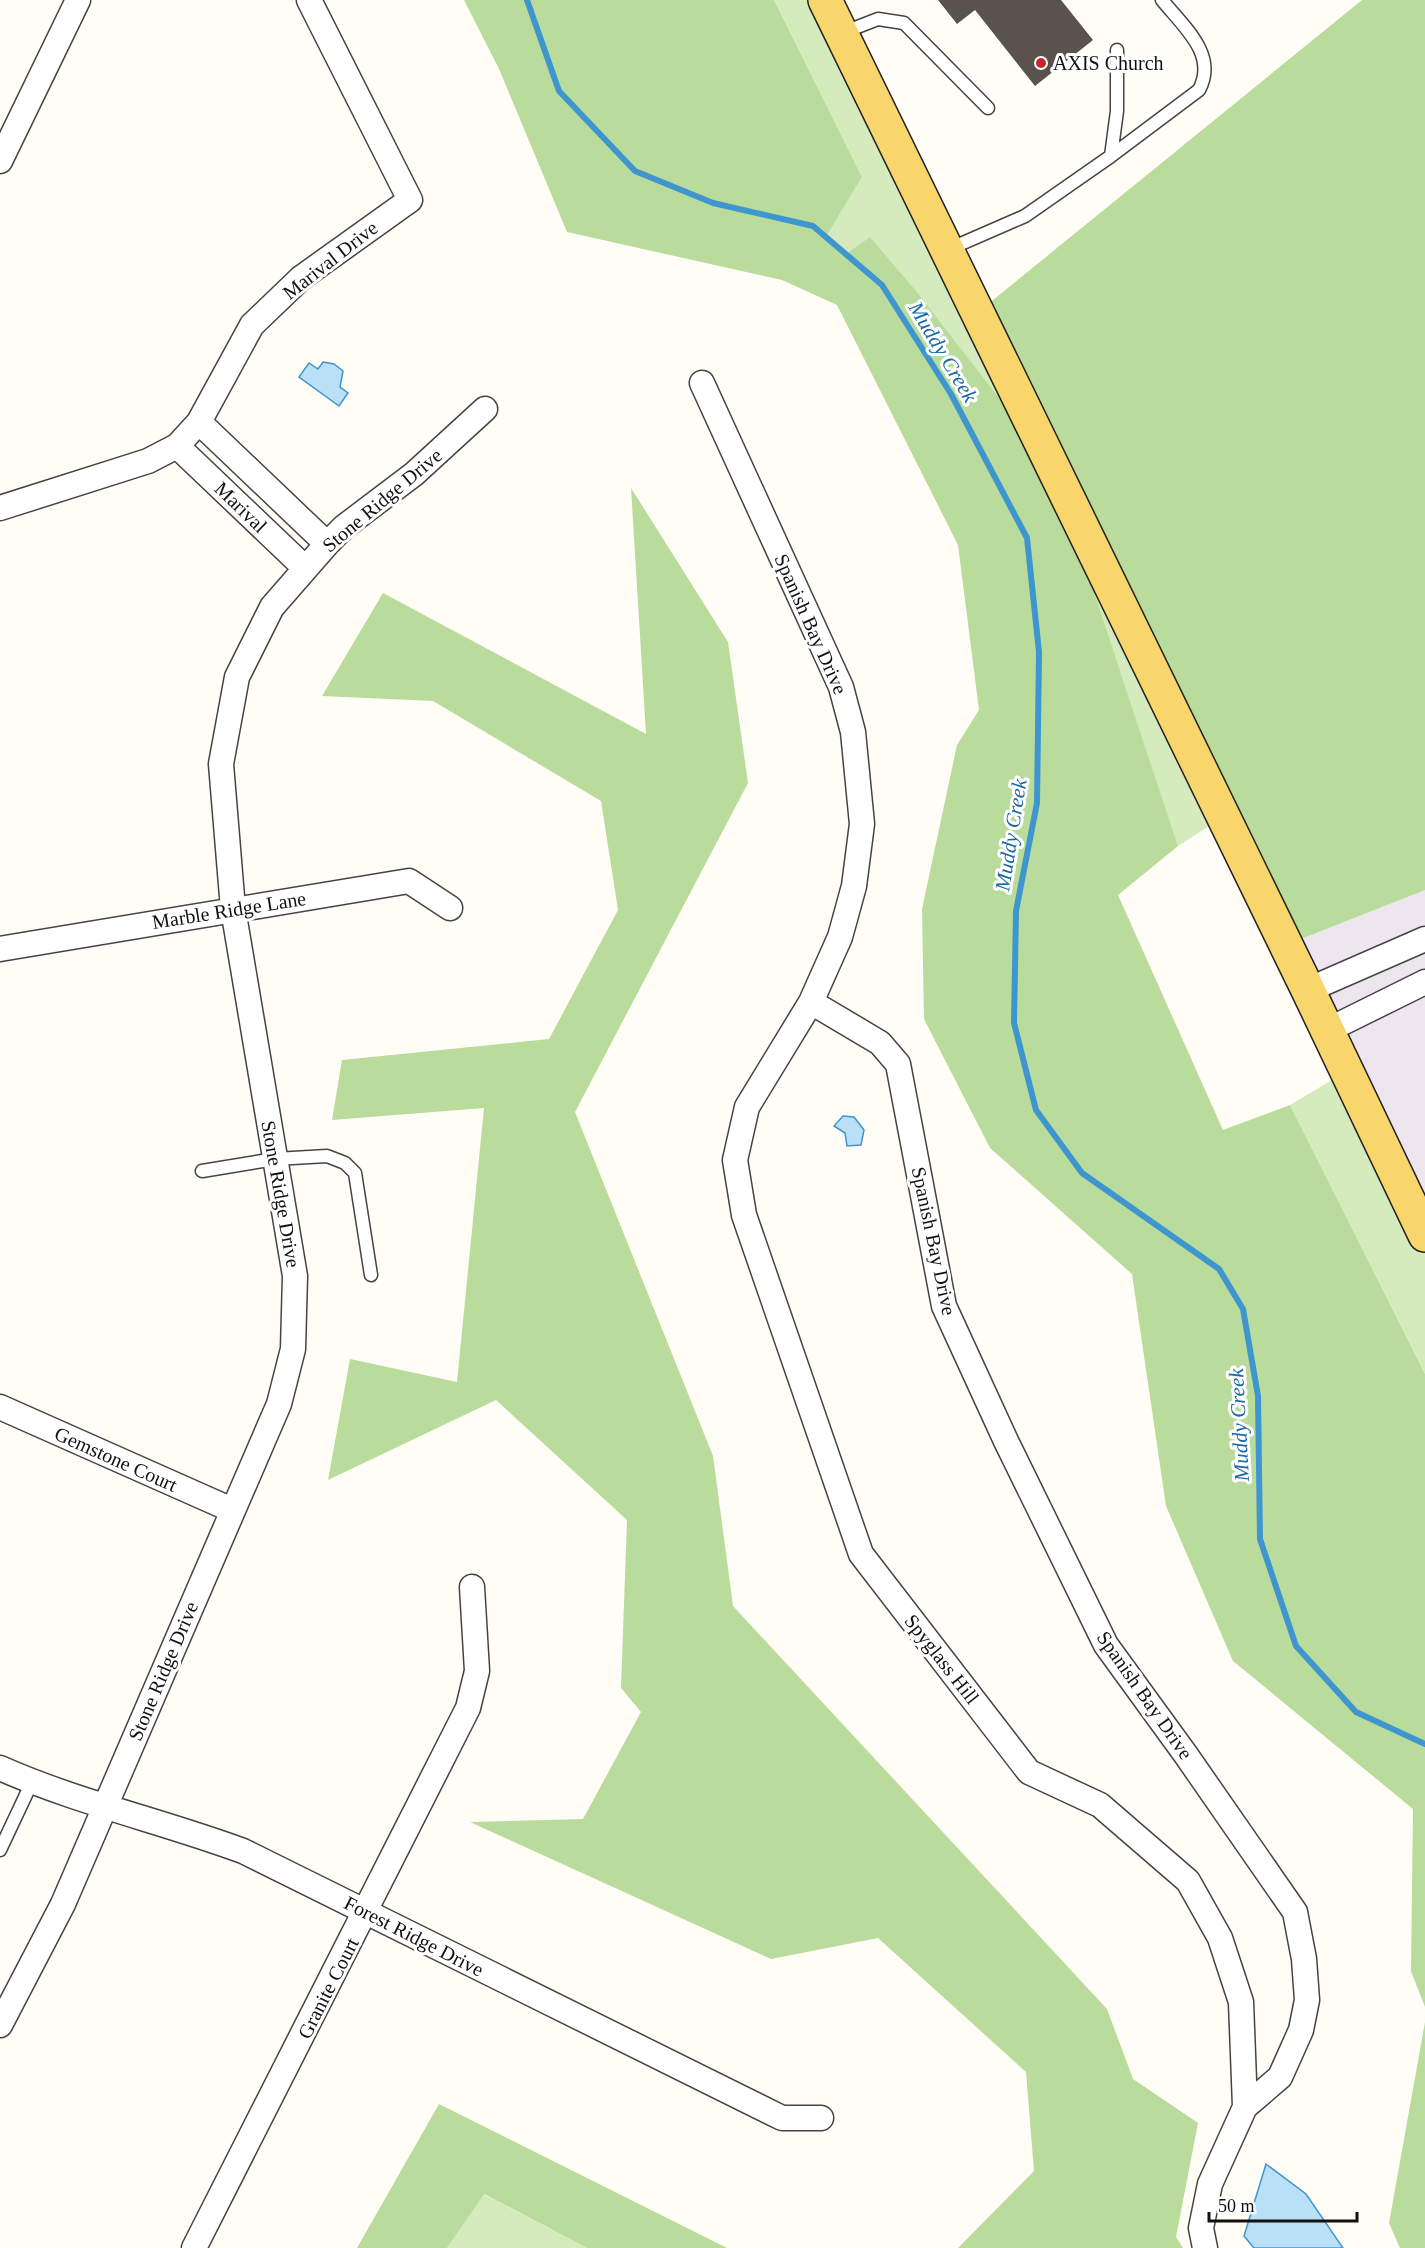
<svg xmlns="http://www.w3.org/2000/svg" width="1425" height="2248" font-family="'Times New Roman',serif">
<style>
.industrial{fill:#eee6ef}
.green{fill:#d5ebbd}
.forest{fill:#b9dc9c}
.water{fill:#b9e0f7;stroke:#3f96cf;stroke-width:1.5}
.lines{fill:none;stroke-linecap:round;stroke-linejoin:round}
.stream{stroke:#3f96cf;stroke-width:6}
.building{fill:#5a524d}
.lane-casing{stroke:#444;stroke-width:15}
.street-casing{stroke:#444;stroke-width:27}
.primary-casing{stroke:#222;stroke-width:36}
.lane{stroke:#fff;stroke-width:12}
.street{stroke:#fff;stroke-width:24}
.primary{stroke:#f9d66b;stroke-width:33}
.poi-dot{fill:#c4262e;stroke:#fff;stroke-width:2}
.labels{text-anchor:middle;dominant-baseline:central;stroke-width:6;stroke-linejoin:round;paint-order:stroke}
.poi-label{font-size:20px;fill:#111;stroke:#fff;text-anchor:start}
.street-label{font-size:20px;fill:#111;stroke:#fff}
.water-label{font-size:21px;font-style:italic;fill:#1768a6;stroke:#fff}
</style>
<rect width="100%" height="100%" fill="#fffdf5"/>
<!-- industrial -->
<path class="industrial" d="M1425 890V1235L1286 945Z"/>
<!-- green -->
<path class="green" d="M774 0H825L1223 817 1178 846 1052 467 870 238 846 254 826 237 862 177Z
M1347 1071 1425 1235V1374L1290 1105Z
M483 2194 587 2248H447Z"/>
<!-- forest -->
<path class="forest" d="M464 0H774L862 177 826 237 846 254 870 237 916 291 1051 465 977 313 1362 0H1425V890L1286 945 1054 471 1178 846 1118 895 1223 1130 1290 1105 1425 1374V2007L1411 1971 1413 1809 1233 1661 1166 1506 1132 1274 990 1148 924 1019 922 909 957 745 979 710 958 545 837 305 782 280 567 232 499 69Z
M631 488 728 642 748 783 575 1112 713 1456 733 1606 1107 2009 1133 2079 1198 2123 1176 2237 1183 2248H958L1034 2171 1026 2072 878 1938 771 1959 470 1822 583 1819 641 1712 621 1688 627 1520 496 1400 328 1480 350 1359 457 1382 484 1108 332 1120 342 1060 549 1039 618 910 601 801 433 701 322 696 383 593 646 734Z
M1425 2022V2248H1400L1389 2223Z
M439 2104 727 2248H587L484 2194 447 2248H357Z"/>
<!-- water -->
<path class="water" d="M323 362 334 364 343 371 340 387 348 393 339 406 299 377 309 363 318 369Z
M843 1116 854 1117 864 1130 861 1145 847 1146 845 1133 834 1126Z
M1266 2164 1306 2194 1343 2248H1254L1244 2236Z"/>
<g class="lines">
<!-- stream -->
<path class="stream" d="M527 0 559 91 635 171 713 203 813 226 882 285 951 394 1027 538 1039 652 1037 803 1016 911 1014 1023 1036 1110 1082 1173 1219 1269 1243 1309 1258 1396 1260 1539 1296 1646 1356 1712 1425 1744"/>
</g>
<!-- building -->
<path class="building" d="M938 0H1061L1093 40 1035 86 975 10 957 24Z"/>
<g class="lines">
<defs>
<path id="lane" d="M842 33 878 19 904 23 988 108
M1111 156 1199 90C1218 55 1184 27 1162 0
M947 250 1025 216 1111 156 1117 111V50
M202 1171 275 1159 327 1156 345 1163 355 1173 371 1275
M0 1850 32 1782"/>
<path id="street" d="M0 161 78 0
M702 383 841 687 853 732 862 824 854 886 840 937 811 1002 747 1107 735 1160 744 1215 861 1554 1029 1772 1100 1805 1188 1881 1220 1938 1241 2002 1245 2107 1210 2184 1201 2228 1205 2248
M199 422 327 544
M177 446 305 568
M0 508 148 461 177 446 199 422 252 325 301 278 410 200 309 0
M0 949 409 881 450 908
M1308 990 1425 939
M811 1002 880 1043 898 1064 944 1306 1006 1441 1106 1645 1186 1755 1295 1912 1304 1959 1307 2000 1301 2030 1280 2077 1245 2107
M1328 1030 1425 982
M0 1407 232 1510
M0 1768C79 1803 162 1821 243 1851L782 2118H821
M0 2025 63 1904 279 1404 293 1349 295 1276 233 909 221 764 237 677 272 607 327 544 344 527 414 474 485 409
M194 2248 468 1708 477 1671 472 1587"/>
<path id="primary" d="M825 0 1308 990 1425 1235"/>
</defs>
<!-- lane casing -->
<use href="#lane" class="lane-casing"/>
<!-- street casing -->
<use href="#street" class="street-casing"/>
<!-- primary casing -->
<use href="#primary" class="primary-casing"/>
<!-- lane -->
<use href="#lane" class="lane"/>
<!-- street -->
<use href="#street" class="street"/>
<!-- primary -->
<use href="#primary" class="primary"/>
</g>
<!-- markers -->
<circle class="poi-dot" cx="1041" cy="63" r="6"/>
<g class="labels">
<!-- poi labels -->
<g class="poi-label">
<text x="1053" y="63">AXIS Church</text>
</g>
<!-- street labels -->
<g class="street-label">
<text transform="translate(330 260) rotate(-38)">Marival Drive</text>
<text transform="translate(382 500) rotate(-40)">Stone Ridge Drive</text>
<text transform="translate(241 507) rotate(44)">Marival</text>
<text transform="translate(811 624) rotate(66)">Spanish Bay Drive</text>
<text transform="translate(229 910) rotate(-9)">Marble Ridge Lane</text>
<text transform="translate(281 1194) rotate(80)">Stone Ridge Drive</text>
<text transform="translate(934 1241) rotate(78)">Spanish Bay Drive</text>
<text transform="translate(116 1459) rotate(24)">Gemstone Court</text>
<text transform="translate(942 1659) rotate(52)">Spyglass Hill</text>
<text transform="translate(163 1671) rotate(-67)">Stone Ridge Drive</text>
<text transform="translate(1145 1695) rotate(55)">Spanish Bay Drive</text>
<text transform="translate(414 1936) rotate(27)">Forest Ridge Drive</text>
<text transform="translate(328 1988) rotate(-63)">Granite Court</text>
</g>
<!-- water labels -->
<g class="water-label">
<text transform="translate(943 352) rotate(59)">Muddy Creek</text>
<text transform="translate(1011 835) rotate(-81)">Muddy Creek</text>
<text transform="translate(1239 1425) rotate(-93)">Muddy Creek</text>
</g>
</g>
<!-- scale -->
<path d="M1209 2212v9h148v-9" fill="none" stroke="#111111" stroke-width="3"/>
<text x="1218" y="2212" font-size="18" fill="#111111" stroke="#ffffff" stroke-width="4.5" paint-order="stroke">50 m</text>
</svg>
